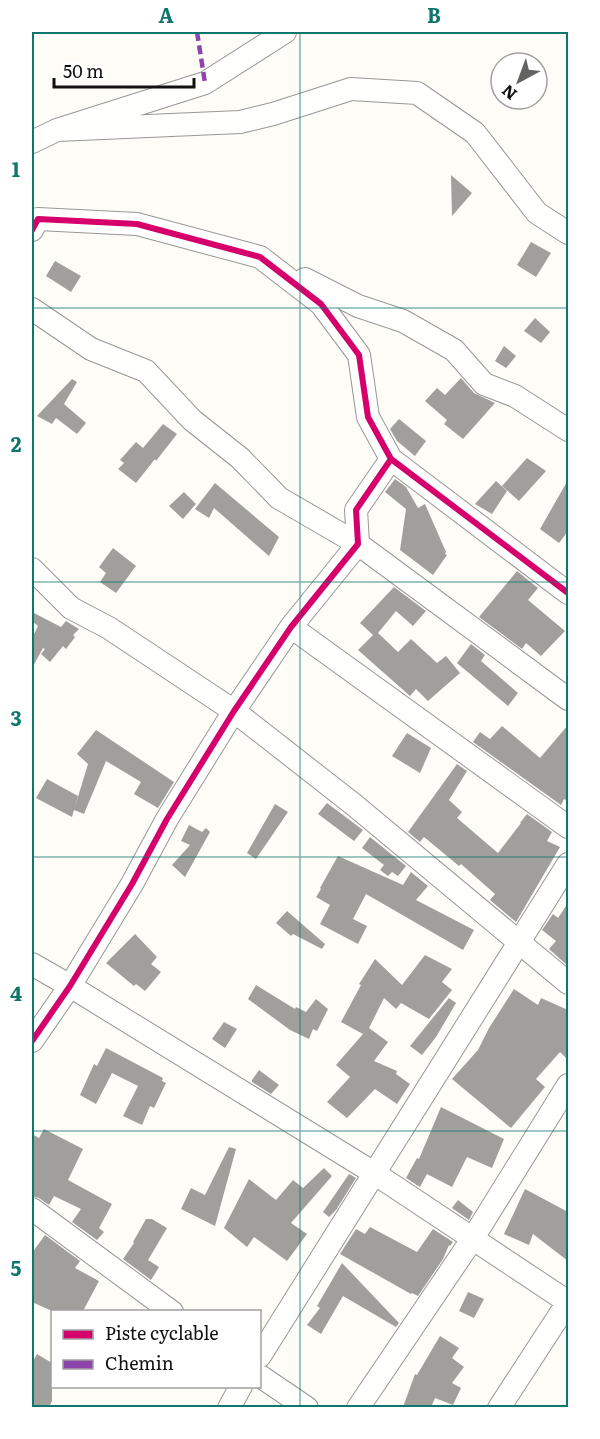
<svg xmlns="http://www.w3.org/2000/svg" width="600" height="1439" font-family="Literata,serif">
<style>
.building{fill:#a19f9c}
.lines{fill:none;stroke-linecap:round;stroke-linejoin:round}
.minor-casing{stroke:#979795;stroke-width:24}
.minor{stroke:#fffffe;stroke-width:22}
.quiet{stroke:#8e44ad;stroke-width:4.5;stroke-dasharray:9 4.5;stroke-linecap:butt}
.cycleway-casing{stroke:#fff;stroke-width:10}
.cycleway{stroke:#d6006c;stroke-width:6}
.grid{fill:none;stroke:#0f766e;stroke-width:1.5;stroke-opacity:0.55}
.neatline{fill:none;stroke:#0f766e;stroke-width:2}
.grid-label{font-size:20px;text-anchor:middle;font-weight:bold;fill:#0f766e}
</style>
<rect width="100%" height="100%" fill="#fdfcf7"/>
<!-- building -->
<path class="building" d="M451 175 472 193 452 216Z
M531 242 551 253 536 277 517 265Z
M55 261 81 276 71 292 46 276Z
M535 318 550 332 541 343 524 331Z
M504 346 516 356 506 368 495 361Z
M461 378 474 393 495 403 463 439 444 424 447 420 425 401 437 388 445 395Z
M72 379 77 382 64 404 86 423 77 434 56 418 52 424 37 416Z
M399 419 426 441 415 456 397 441 390 429Z
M163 424 177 434 156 461 155 459 136 483 118 469 124 463 120 460 136 442 143 448Z
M527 458 546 471 519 501 502 486Z
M395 479 406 487 418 508 425 504 446 552 445 554 447 555 433 575 400 550 406 509 385 492Z
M568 480V531L559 543 540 529Z
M496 481 507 491 492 514 475 504Z
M215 483 279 537 269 556 214 508 209 518 195 509Z
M184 492 196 504 183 519 169 506Z
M113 548 136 566 116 593 100 582 106 573 99 567Z
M517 571 538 588 528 600 565 631 541 656 526 643 522 649 479 617Z
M394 587 426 611 413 626 396 611 378 633 398 652 411 639 437 663 446 656 460 673 428 701 416 689 410 696 358 650 373 635 360 623Z
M32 612 61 627 66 621 79 629 73 635 75 637 66 649 63 646 50 662 41 654 45 649 43 648 32 668V638L38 626 32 621Z
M471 644 485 655 481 661 518 693 508 706 457 663Z
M568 725V801L564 799 561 805 473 742 480 732 490 739 502 726 540 758Z
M96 730 174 782 158 808 134 794 141 782 106 761 84 814 74 810 88 764 77 754Z
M407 733 431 748 420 773 392 756Z
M457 764 467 771 449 800 462 812 457 818 498 853 521 823H520L527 814 552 832 547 841 560 847 516 922 490 900 495 894 461 864 459 866 424 837 420 842 408 832Z
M47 779 78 796 72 817 36 798Z
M327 803 363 830 354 841 318 814Z
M275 804 288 812 256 859 247 853Z
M189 825 202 832 206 828 210 832 185 877 172 865 190 845 181 841Z
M370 837 406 866 398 876 392 872 388 876 380 870 384 865 362 848Z
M338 856 403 885 411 872 428 886 416 900 474 930 463 950 366 894 353 919 367 926 358 944 320 924 330 905 316 897 321 889 320 888Z
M568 903V966L549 949 556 941 542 930 553 914 558 918Z
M287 911 325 944 322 949 293 934 291 936 276 923Z
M135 934 157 957 151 964 161 972 145 991 136 984 134 986 106 963Z
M425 955 452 969 442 982 452 990 429 1019 401 1003 396 1009 384 998 369 1028 388 1042 374 1061 397 1071 396 1074 410 1084 397 1104 375 1089 347 1118 327 1102 350 1077 336 1065 363 1034 341 1022 361 985 359 984 375 959 402 985Z
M256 985 295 1009 296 1007 306 1012 316 999 328 1009 317 1031 313 1029 309 1039 290 1030 248 999Z
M514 989 538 1005 541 998 568 1010V1060L560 1052 536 1079 545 1087 511 1128 452 1079 478 1050 489 1028Z
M449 998 456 1003 436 1037 422 1055 410 1046Z
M224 1022 237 1029 225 1048 212 1039Z
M106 1048 163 1078 162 1081 166 1083 154 1108 150 1106 142 1125 123 1116 138 1086 112 1073 96 1104 80 1095 94 1064 97 1066Z
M259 1070 279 1085 271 1094 252 1082V1080Z
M441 1107 504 1139 492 1168 467 1157 452 1187 427 1174 420 1187 406 1178 417 1158 419 1159Z
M44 1129 83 1149 68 1180 112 1204 99 1228 104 1232 97 1240 72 1222 81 1209 54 1196 49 1205 39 1198 32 1196V1134L39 1138Z
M229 1147 236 1149 215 1226 181 1209 191 1188 205 1195Z
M324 1168 332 1176 291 1223 307 1234 287 1261 254 1237 247 1247 224 1228 249 1179 276 1200 293 1180 303 1188Z
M349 1174 356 1178 336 1210 329 1217 323 1212Z
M525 1189 568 1212V1261L533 1234 529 1245 504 1234Z
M458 1200 473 1212 469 1220 452 1208Z
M146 1219H152L167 1228 148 1260 159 1267 151 1280 123 1259 134 1243 133 1242Z
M370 1227 417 1252 433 1229 453 1242 450 1246 449 1245 443 1259 418 1296 412 1293 411 1294 340 1254 356 1229 365 1234Z
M45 1235 80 1261 75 1268 99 1281 83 1311H52L32 1302V1253Z
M342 1263 399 1323 396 1327 343 1296 321 1334 307 1325 320 1308 317 1306Z
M468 1292 484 1299 474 1318 459 1311Z
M440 1336 459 1348 452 1358 464 1367 452 1383 461 1388 453 1405 435 1398 431 1407H403L415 1374 417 1375Z
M37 1354 52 1363V1401L49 1407H32V1363Z"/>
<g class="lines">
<defs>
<path id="minor" d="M57 130 240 122 273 114 351 89 417 93 475 133 537 213 568 233
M32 142 57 130 205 83 285 32
M32 230 38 219 137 224 260 257 321 304 359 355 368 417 391 459 568 593
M305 279 358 306 403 321 454 350 484 384 515 396 568 430
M32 309 91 349 146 371 192 420 240 458 279 498 358 544 568 699
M32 569 71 608 109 628 234 711 353 804 568 983
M291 627 568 827
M32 964 70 986 374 1173 568 1302
M32 1041 70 986 132 884 167 819 234 711 291 627 358 544 356 510 391 459
M32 1209 172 1312
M260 1356 568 864
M260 1376 307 1408
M229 1408 241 1386
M358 1408 473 1238 568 1085
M499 1408 568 1302"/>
</defs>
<!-- minor casing -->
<use href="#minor" class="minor-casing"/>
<!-- minor -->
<use href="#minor" class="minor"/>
<!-- quiet -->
<path class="quiet" d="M197 32 205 83"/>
<defs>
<path id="cycleway" d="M32 230 38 219 137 224 260 257 321 304 359 355 368 417 391 459 568 593
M32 1041 70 986 132 884 167 819 234 711 291 627 358 544 356 510 391 459"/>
</defs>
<!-- cycleway casing -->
<use href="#cycleway" class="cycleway-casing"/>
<!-- cycleway -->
<use href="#cycleway" class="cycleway"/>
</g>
<!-- grid -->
<path class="grid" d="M300 32V1408M32 308H568M32 582H568M32 857H568M32 1131H568"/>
<!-- border -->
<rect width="600" height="1439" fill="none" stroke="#ffffff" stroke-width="66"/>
<!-- legend -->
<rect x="51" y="1310" width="210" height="78" fill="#ffffff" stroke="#a0a0a0" stroke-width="1.5"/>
<rect x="63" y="1330" width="30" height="9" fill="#d6006c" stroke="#a0a0a0" stroke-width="1.5"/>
<text x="105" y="1340" font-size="18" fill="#111111">Piste cyclable</text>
<rect x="63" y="1360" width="30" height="9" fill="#8e44ad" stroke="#a0a0a0" stroke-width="1.5"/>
<text x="105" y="1370" font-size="18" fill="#111111">Chemin</text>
<!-- north arrow -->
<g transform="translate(519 81) rotate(221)"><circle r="28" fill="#ffffff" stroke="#a0a0a0" stroke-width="1.5"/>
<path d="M0-4.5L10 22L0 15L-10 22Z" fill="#646362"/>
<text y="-9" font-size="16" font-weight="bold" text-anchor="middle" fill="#111111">N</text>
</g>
<!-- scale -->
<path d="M54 78v9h140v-9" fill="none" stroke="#111111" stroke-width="3"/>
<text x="63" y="78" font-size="18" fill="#111111" stroke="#ffffff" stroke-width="4.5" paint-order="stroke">50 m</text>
<rect x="33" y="33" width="534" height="1373" class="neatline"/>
<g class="grid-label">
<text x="166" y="23">A</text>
<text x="434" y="23">B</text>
<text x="16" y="177">1</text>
<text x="16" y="452">2</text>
<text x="16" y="726">3</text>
<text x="16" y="1001">4</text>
<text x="16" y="1276">5</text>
</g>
</svg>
